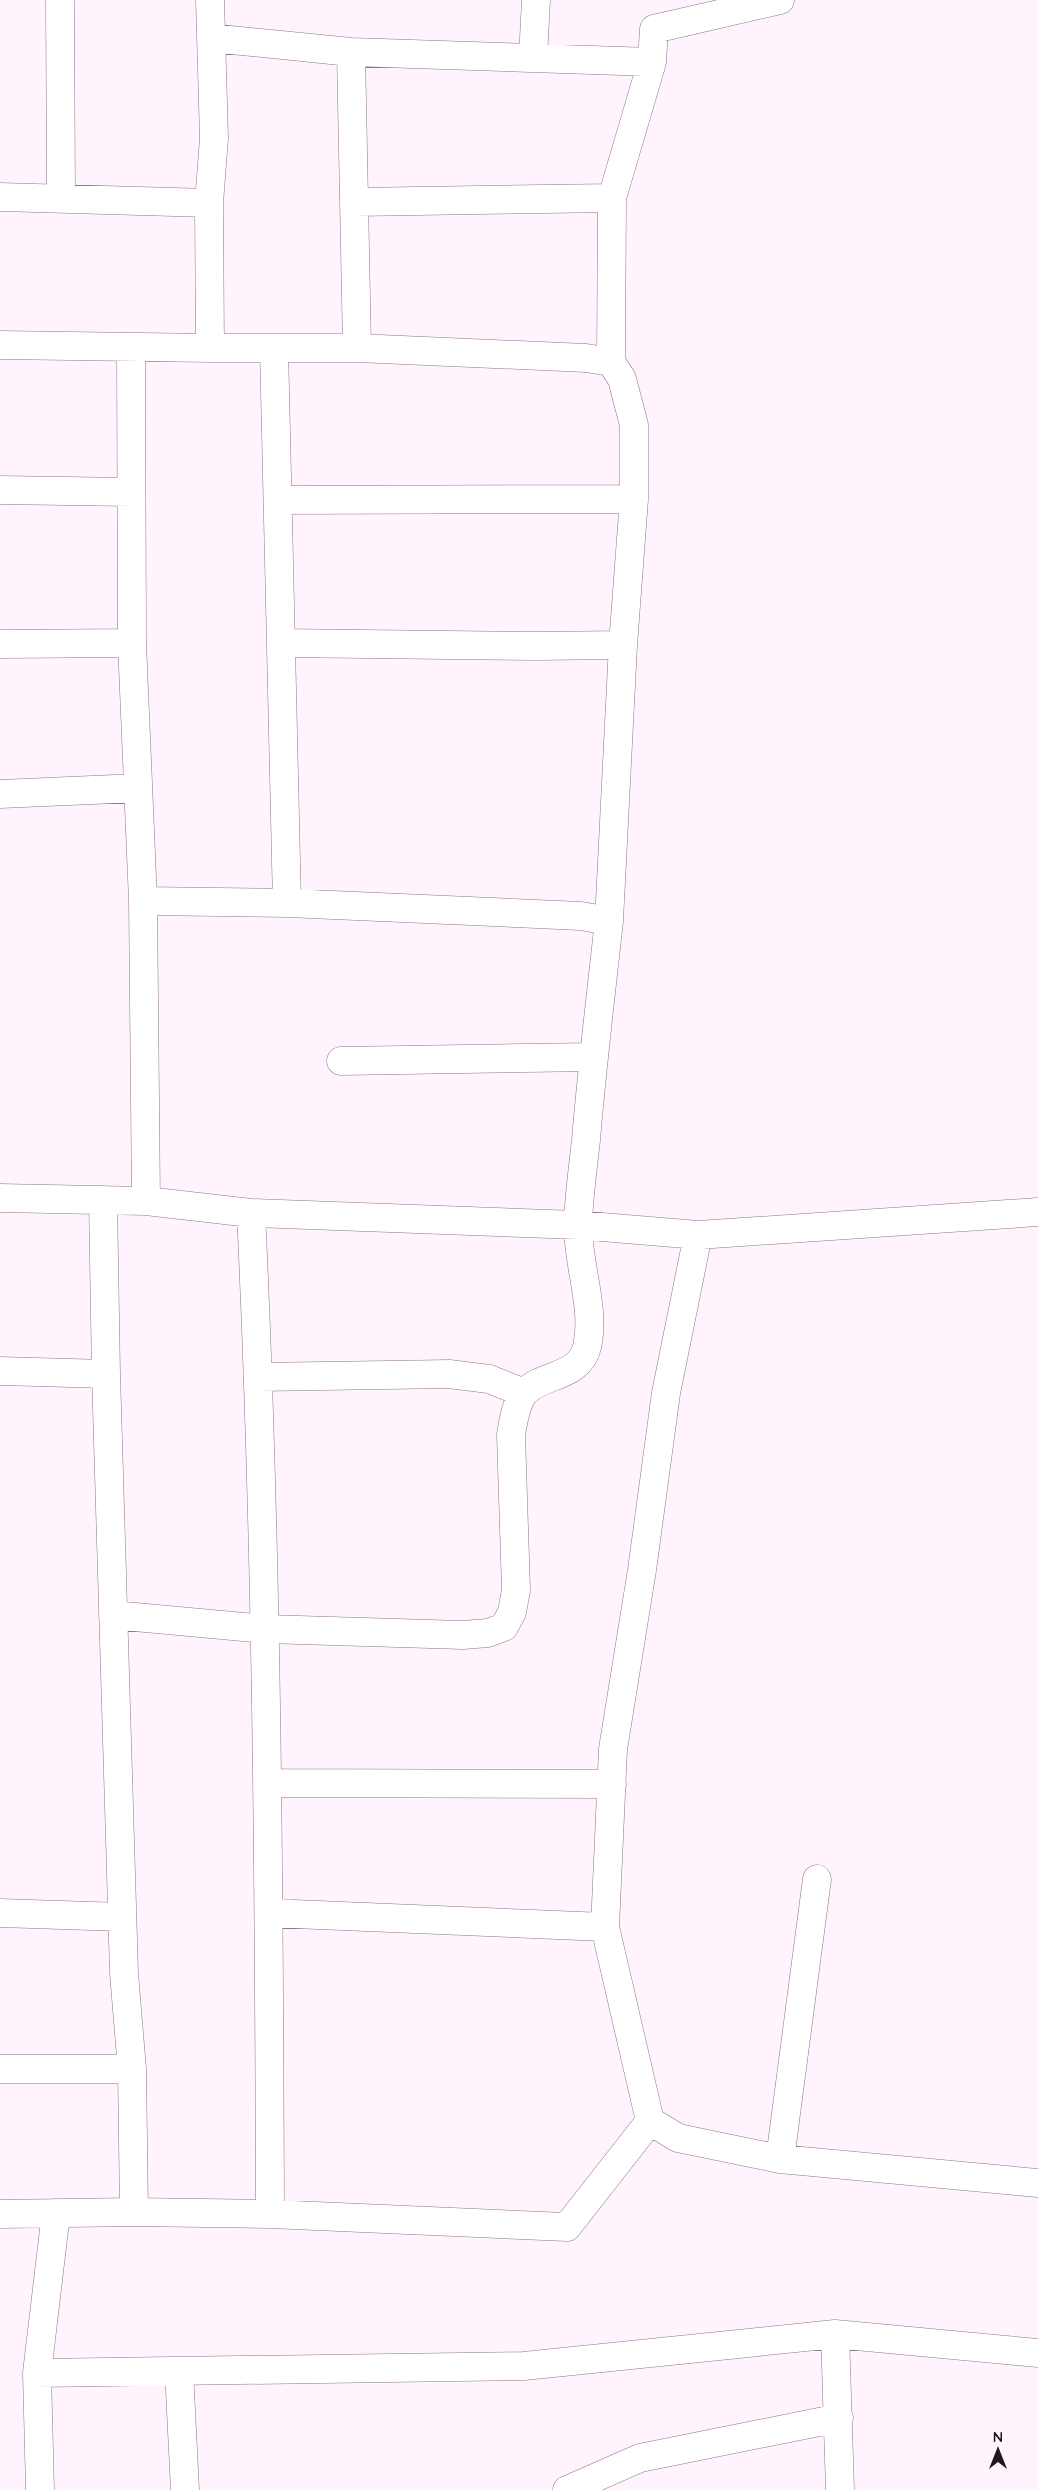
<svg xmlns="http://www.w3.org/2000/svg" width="1038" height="2490" font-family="Quicksand,sans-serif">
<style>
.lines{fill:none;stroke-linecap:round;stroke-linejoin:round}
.street-casing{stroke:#8c7588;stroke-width:29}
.street{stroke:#fff;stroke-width:28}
</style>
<rect width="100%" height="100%" fill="#fff4fd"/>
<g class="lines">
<defs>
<path id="street" d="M60 0 61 198
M210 0 214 138 209 203 210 348H357L586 358 611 362
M211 38 351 52 652 62
M351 52 357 348
M533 58 536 0
M0 197 209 203
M355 202 612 198
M0 345 210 348
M131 347 132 643
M274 348 287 903
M0 490 131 492
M278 500 634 499
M281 643 536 646 623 645
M0 644 132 643 143 901 146 1201
M0 794 138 788
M609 921 623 645 634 499V425L622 379 611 362 612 198 652 62 654 29 780 0
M341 1061 593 1057
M0 1198 146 1201 251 1213 578 1225 698 1235
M103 1200 106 1374
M251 1213C267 1546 269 1880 270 2214
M0 1371 106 1374 124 1973 132 2069 134 2212
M259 1377 449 1374 489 1379 524 1393
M113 1615 266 1629 463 1635 488 1633 504 1627 512 1612 516 1590 511 1435C513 1422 516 1402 525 1392 544 1373 579 1378 587 1347 596 1307 577 1264 578 1223 579 1195 583 1167 586 1140 592 1067 601 994 609 921L581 916 287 903 143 901
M268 1783 612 1784
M0 1913 122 1917
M270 1913 605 1927
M0 2069H132
M650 2121 605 1927 613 1749 642 1570 666 1393 698 1235 1038 1212
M780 2159 817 1879
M0 2214 134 2212 270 2214 567 2227 650 2121 678 2138 780 2159 1038 2183
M835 2334 840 2490
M179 2371 185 2490
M37 2373 524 2366 835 2334 1038 2353
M40 2490 37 2373 56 2213
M567 2490 640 2458 839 2418"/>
</defs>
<!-- street casing -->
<use href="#street" class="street-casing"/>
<!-- street -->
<use href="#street" class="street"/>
</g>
<!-- north arrow -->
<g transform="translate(998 2450)" stroke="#fff4fd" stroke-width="4" paint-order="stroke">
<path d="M0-4L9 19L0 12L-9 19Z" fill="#21171f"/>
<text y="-8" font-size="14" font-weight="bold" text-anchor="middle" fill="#21171f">N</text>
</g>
</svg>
